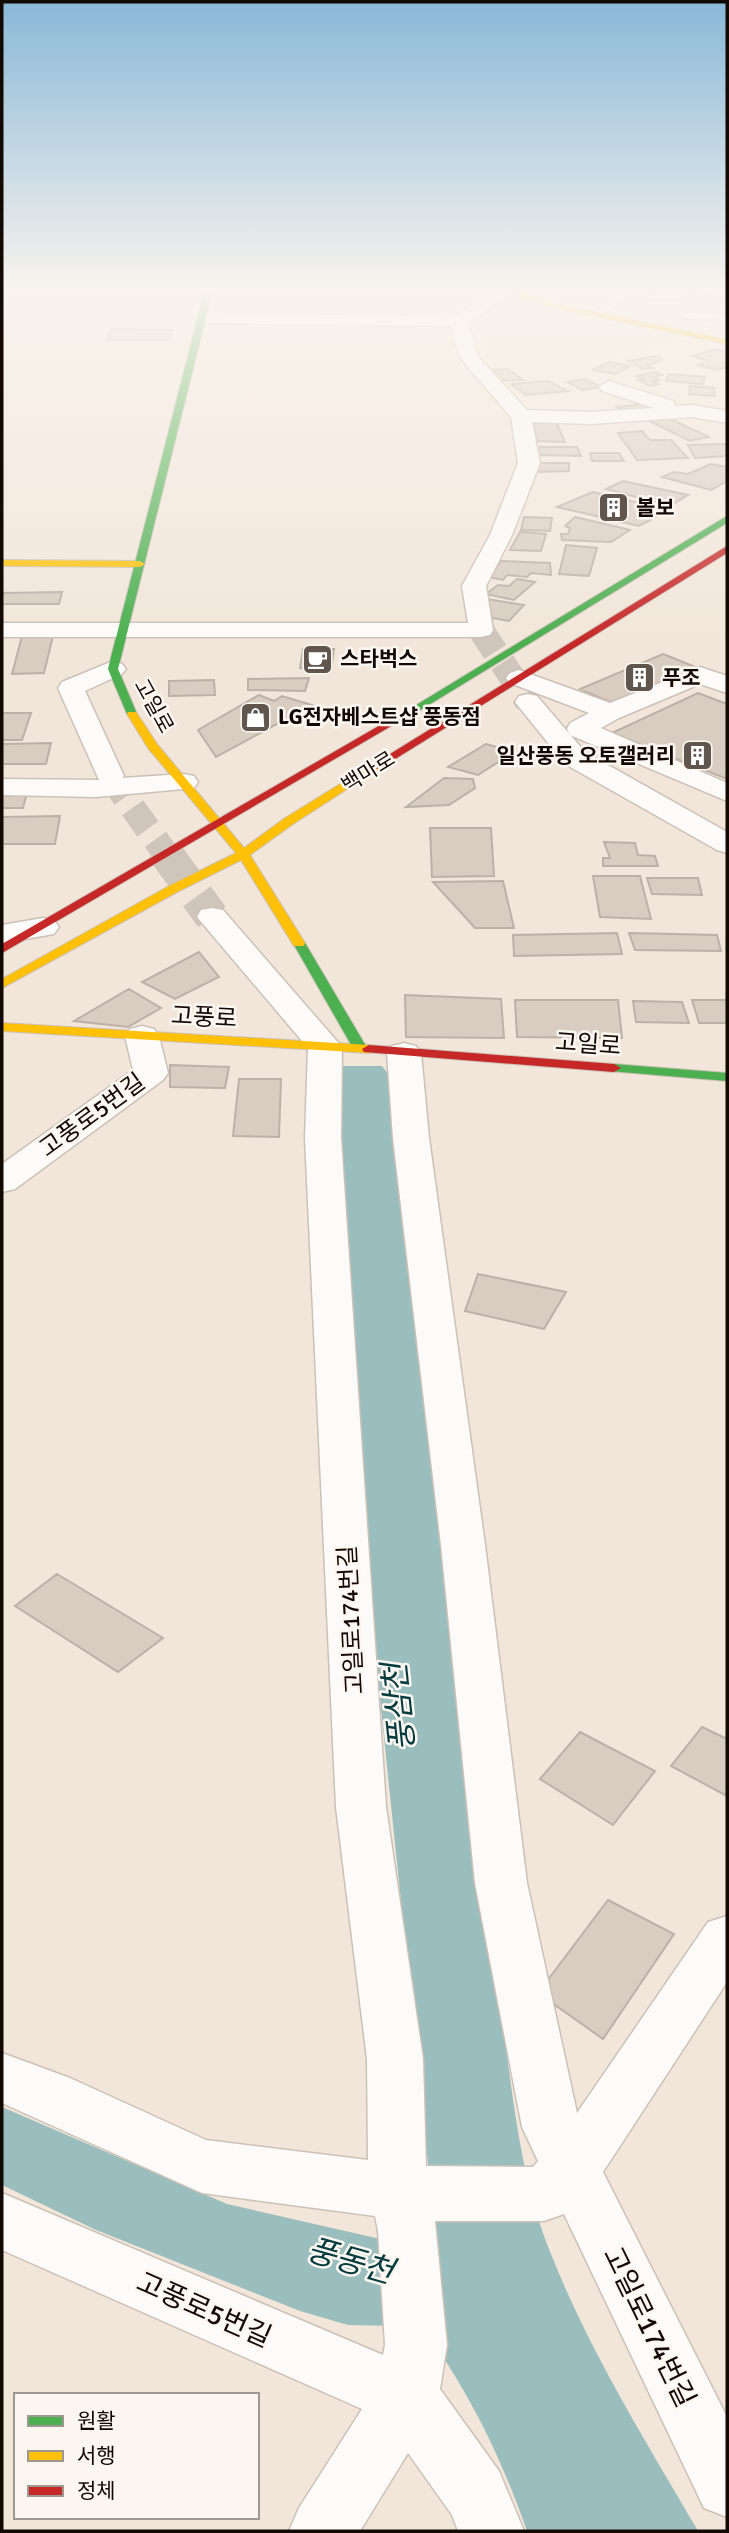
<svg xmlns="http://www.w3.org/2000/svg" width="729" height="2533" font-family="Signika,'Noto Sans KR',sans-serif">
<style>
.green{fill:#e6e2ce}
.water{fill:#9abebd}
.building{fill:#d8cdc0;stroke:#bbb1a7;stroke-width:2}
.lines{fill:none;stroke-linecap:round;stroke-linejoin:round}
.street-tunnel-far1{stroke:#d0c5ba;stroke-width:26;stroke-dasharray:26 13;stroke-linecap:butt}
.street-tunnel{stroke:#d0c5ba;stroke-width:34;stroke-dasharray:34 17;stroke-linecap:butt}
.lane-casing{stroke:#ccc1b7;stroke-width:3}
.street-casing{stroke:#ccc1b7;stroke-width:3}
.fast-casing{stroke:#ccc1b7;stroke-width:2}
.slow-casing{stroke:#ccc1b7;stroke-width:2}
.jam-casing{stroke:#ccc1b7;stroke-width:2}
.lane{fill:#fdfbf9;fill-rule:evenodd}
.street{fill:#fdfbf9;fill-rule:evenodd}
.fast{fill:#4caf50;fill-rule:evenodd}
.slow{fill:#ffc107;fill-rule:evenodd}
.jam{fill:#c62828;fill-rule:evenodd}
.labels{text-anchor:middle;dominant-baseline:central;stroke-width:5;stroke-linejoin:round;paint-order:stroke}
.far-poi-label{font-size:21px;font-weight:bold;fill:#120903;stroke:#fcf6f1;text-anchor:start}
.far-street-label{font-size:21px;fill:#120903;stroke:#fcf6f1}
.street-label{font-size:24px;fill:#120903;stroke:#fcf6f1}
.near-street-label{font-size:28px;fill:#120903;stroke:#fcf6f1}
.near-water-label{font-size:32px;font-style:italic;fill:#033b3f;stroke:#fcf6f1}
</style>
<rect width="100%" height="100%" fill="#f2e6da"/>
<!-- green -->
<path class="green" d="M500 300 690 341 605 354H488L474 321Z"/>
<!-- water -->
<path class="water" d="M329 1066H382L394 1081 502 2019C513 2096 520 2176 549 2249 587 2347 645 2440 698 2531H527C501 2457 472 2398 427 2333L398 2326 348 2325 300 2311 96 2230 2 2185V2107L227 2204 398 2243 434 2221 357 1476Z"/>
<!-- building -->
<path class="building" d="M572 289H600L598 294 570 293Z
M650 292 727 295V303L648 300Z
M111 329 172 330 169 340H107Z
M716 349 727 353V367L717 370 698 365 709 361 692 356Z
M656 356 662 360 648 365 653 368 643 369 629 361Z
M609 362 630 366 616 374 593 370Z
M508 369 523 380 501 381 490 370Z
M656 372 662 375 652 377 659 380 653 381 658 384 650 386 638 380 644 379 637 376Z
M669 374 705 377 703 384 666 381Z
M584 379 601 387 582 390 568 382Z
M548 381 568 391 526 395 511 384Z
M690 386 714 388 715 396 689 394Z
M644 404 656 412 625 414 617 407Z
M668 418 709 437 690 441 649 421Z
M556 422 565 442 537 441 533 423Z
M642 431 650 440H671L688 458 637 460 618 433Z
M727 444V456L695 458 688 445Z
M536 447H577L581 456 537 455Z
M590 453H619L624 461H592Z
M538 463H569V471L537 472Z
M711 464 727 467V481L711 490 662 477 674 472 688 474Z
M623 481 688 495 670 506 606 489Z
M593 492 669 510 639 526 557 507Z
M524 517 552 518 550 531 521 530Z
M575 517 630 530 611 542 562 540 561 534H568L570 528 565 526Z
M520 532 546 534 541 551 510 550Z
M566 545 597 548 589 576 559 574Z
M501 561 550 563 551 575 531 573 527 577 507 575 503 580 489 577Z
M517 579 535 582 514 600 486 594 498 585 509 586Z
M62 592 59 604H2V593Z
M487 599 524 605 509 621 492 618Z
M22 636H53L44 673 12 674Z
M303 649H334L331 670 300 668Z
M663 654 698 668 612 703 580 689Z
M309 678 305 691 248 690V679Z
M214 680 215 695 169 696V681Z
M698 693 727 704V779L612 733Z
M259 695 274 701 282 696 312 705 216 757 198 730Z
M2 713H31L22 740H2Z
M51 743 46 764H2V744Z
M486 744 514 752 478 775 448 767Z
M444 778 473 779 475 788 449 805 406 807Z
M2 793H27L23 808H2Z
M60 816 55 844H2V817Z
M430 828H491L494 876 432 877Z
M604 842 635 843 638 855 655 856 658 866H603V858H610Z
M593 876H640L651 919 600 917Z
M647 878H698L702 895 652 894Z
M503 881 514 928H475L433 882Z
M617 933 622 954 514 956 513 935Z
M629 933 717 935 721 951 635 950Z
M199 952 219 977 175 999 142 982Z
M129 989 161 1008 128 1027 74 1021Z
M405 995 501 999 504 1038 406 1037Z
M515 1000H618L622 1038 517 1037Z
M692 1000H727V1023H699Z
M633 1001 682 1002 689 1023 636 1022Z
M170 1065 229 1067 225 1088 170 1087Z
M239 1079H281L279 1137 233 1136Z
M478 1274 566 1292 544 1329 465 1311Z
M57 1574 163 1638 118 1672 15 1606Z
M702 1727 727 1739V1796L671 1766Z
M580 1732 655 1771 613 1825 540 1779Z
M608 1900 674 1934 603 2039 538 1993Z"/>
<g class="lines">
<!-- street-tunnel-far1 -->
<path class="street-tunnel-far1" d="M481 630 528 702
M110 776 168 857"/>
<!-- street-tunnel -->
<path class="street-tunnel" d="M167 855 212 917"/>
<defs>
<path id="lane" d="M626 289H635L602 316H596V312Z
M697 289H727V293L701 292Z
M685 313 727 314V320L682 318 680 316Z"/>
<path id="street" d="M498 289 516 291 468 323 478 357 527 410 591 412 654 408 602 391 599 387 609 381 673 401 675 406 692 405 727 411V423L692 417 591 424 532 422 540 463 512 535 486 586 493 630 490 635 481 637H2V623H468L462 586 490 535 518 463 511 417 460 358 450 326 202 323 193 318 202 313 454 316Z
M113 661 122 664 126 669 122 674 85 691 124 776 122 778 184 774 194 776 198 782 194 788 96 797 2 795V779L99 780 58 688 62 682Z
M700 667 727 676V693L700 684 619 718 601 728 727 783V801L570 735 567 729 570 723 589 713 510 683 506 678 510 673 519 670 610 703Z
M528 694 537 696 585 752 727 832V853L717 850 565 764 515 702 519 696Z
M212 908 223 910 342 1047 341 1138 386 1807 423 2059 426 2166 533 2167 538 2161 522 2127 475 1883 441 1545 393 1138 387 1053 392 1046 404 1043 416 1046 421 1053 429 1138 485 1545 527 1883 577 2113 708 1922 727 1916V1982L603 2172 727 2417V2517L704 2508 564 2214 544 2221H435L447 2345 440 2389 499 2471 524 2531H458L452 2515 408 2453 360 2531H289L299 2508 362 2409 2 2250V2193L383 2355 385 2345 378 2231 375 2216 202 2193 2 2103V2053L70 2078 206 2140 368 2160 367 2059 336 1807 305 1138 308 1048 197 917 201 910Z
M43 918 54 920 59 927 54 934 2 943V925Z
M142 1026 154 1029 159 1036 168 1073 163 1080 15 1189 2 1192V1164L133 1070 125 1036 130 1029Z"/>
<path id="fast" d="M205 289H213L118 669 137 714 132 717 127 714 108 669Z
M727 516V523L404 720 395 718Z
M299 939 305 943 367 1048 365 1051H355L353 1048 293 943Z
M614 1064 727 1073V1081L609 1071 607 1068Z"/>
<path id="slow" d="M500 289H510L548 302 727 340V344L546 306Z
M2 560 140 561 145 564 140 567 2 566Z
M128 712H136L157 744 244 848 285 818 371 765 381 767 293 824 250 855 305 943 304 946H294L241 860 177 892 2 988V979L169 886 236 853 148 748 127 714Z
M2 1023 369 1045 376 1049 369 1053 2 1031Z"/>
<path id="jam" d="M727 546V553L379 769 369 767Z
M396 716 405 718 2 953V944Z
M369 1045 614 1064 621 1068 614 1072 364 1052 362 1049Z"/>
</defs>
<!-- lane casing -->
<use href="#lane" class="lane-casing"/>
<!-- street casing -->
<use href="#street" class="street-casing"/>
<!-- fast casing -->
<use href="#fast" class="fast-casing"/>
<!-- slow casing -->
<use href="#slow" class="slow-casing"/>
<!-- jam casing -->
<use href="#jam" class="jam-casing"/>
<!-- lane -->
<use href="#lane" class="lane"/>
<!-- street -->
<use href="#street" class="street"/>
<!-- fast -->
<use href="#fast" class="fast"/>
<!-- slow -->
<use href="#slow" class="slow"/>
<!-- jam -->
<use href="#jam" class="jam"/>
</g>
<!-- sky -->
<linearGradient id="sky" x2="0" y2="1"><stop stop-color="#89b8d7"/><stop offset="0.45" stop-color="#f9f4ee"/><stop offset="1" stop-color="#f9f4ee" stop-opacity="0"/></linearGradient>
<rect width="729" height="643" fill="url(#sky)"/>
<!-- icons -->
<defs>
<symbol id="building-square" viewBox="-11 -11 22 22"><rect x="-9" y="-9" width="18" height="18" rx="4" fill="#60564e" stroke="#fcf6f1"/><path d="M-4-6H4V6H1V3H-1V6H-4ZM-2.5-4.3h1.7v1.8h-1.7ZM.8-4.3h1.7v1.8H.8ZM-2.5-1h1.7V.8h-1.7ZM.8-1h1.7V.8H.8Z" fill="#fff"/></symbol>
<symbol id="cafe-square" viewBox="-11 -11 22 22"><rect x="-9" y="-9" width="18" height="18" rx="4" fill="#60564e" stroke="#fcf6f1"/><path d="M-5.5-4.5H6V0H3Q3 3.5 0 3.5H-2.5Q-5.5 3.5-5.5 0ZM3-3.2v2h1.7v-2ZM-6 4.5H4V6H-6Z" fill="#fff"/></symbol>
<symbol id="shop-square" viewBox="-11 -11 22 22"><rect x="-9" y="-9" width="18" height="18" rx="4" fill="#60564e" stroke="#fcf6f1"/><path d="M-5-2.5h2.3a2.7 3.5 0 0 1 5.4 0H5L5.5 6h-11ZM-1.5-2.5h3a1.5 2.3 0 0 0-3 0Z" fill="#fff"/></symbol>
</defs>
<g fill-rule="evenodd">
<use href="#building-square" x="596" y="490" width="35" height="35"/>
<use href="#cafe-square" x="300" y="642" width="35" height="35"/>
<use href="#building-square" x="622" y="660" width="35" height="35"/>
<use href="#shop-square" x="238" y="700" width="35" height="35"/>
<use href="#building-square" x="680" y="738" width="35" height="35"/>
</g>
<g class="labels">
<!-- far-poi labels -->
<g class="far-poi-label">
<text x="636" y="508">볼보</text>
<text x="340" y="659">스타벅스</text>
<text x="662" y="678">푸조</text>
<text x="278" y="717">LG전자베스트샵 풍동점</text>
<text x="675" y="756" text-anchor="end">일산풍동 오토갤러리</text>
</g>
<!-- far-street labels -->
<g class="far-street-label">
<text transform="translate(154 706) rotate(61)">고일로</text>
<text transform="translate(368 772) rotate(-32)">백마로</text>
</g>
<!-- street labels -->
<g class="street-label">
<text transform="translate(204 1017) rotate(3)">고풍로</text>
<text transform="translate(588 1044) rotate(4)">고일로</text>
<text transform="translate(92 1115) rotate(-36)">고풍로5번길</text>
<text transform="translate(351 1620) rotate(-93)">고일로174번길</text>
</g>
<!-- near-street labels -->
<g class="near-street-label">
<text transform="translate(204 2310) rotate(24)">고풍로5번길</text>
<text transform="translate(649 2327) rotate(64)">고일로174번길</text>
</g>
<!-- near-water labels -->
<g class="near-water-label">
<text transform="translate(399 1707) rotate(-96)">풍삼천</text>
<text transform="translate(350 2261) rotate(16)">풍동천</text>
</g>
</g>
<!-- border -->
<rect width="729" height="2533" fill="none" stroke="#120903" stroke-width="7"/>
<!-- legend -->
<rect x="14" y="2393" width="245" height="126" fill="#fcf6f1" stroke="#9e9792" stroke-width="2"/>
<rect x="28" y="2416" width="35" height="10" fill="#4caf50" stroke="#9e9792" stroke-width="2"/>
<text x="77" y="2428" font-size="21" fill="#120903">원활</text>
<rect x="28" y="2451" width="35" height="10" fill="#ffc107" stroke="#9e9792" stroke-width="2"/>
<text x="77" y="2463" font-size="21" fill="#120903">서행</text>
<rect x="28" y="2486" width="35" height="10" fill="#c62828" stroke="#9e9792" stroke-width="2"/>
<text x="77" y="2498" font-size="21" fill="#120903">정체</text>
</svg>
